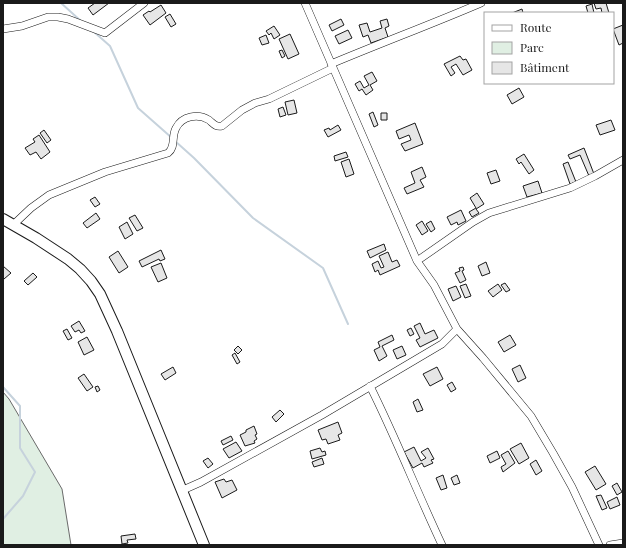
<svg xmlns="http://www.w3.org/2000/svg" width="626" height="548" font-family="'Playfair Display',serif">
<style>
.green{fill:#e0efe3;stroke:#6a6a6a}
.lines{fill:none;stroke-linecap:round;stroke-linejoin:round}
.stream{stroke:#c6d2dc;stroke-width:2}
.building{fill:#e6e6e6;stroke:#1a1a1a}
.minor-casing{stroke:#1a1a1a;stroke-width:8}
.highway-casing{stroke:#1a1a1a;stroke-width:12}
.minor{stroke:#fff;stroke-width:7}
.highway{stroke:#fff;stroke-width:10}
</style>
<rect width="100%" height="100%" fill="#fff"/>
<!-- green -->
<path class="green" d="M3 392 9 399 62 489 71 545H3Z"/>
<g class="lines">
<!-- stream -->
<path class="stream" d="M61 3 82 22
M93 31 110 46 138 108 172 138
M175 141 194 158 253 218 323 268 348 324
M3 387 20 406V448L35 472 23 496 3 519"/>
</g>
<!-- building -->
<path class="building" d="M95 3H109L93 15 88 8Z
M594 3H606L609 13H602L601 8 596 9Z
M592 4 594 13H588L586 6Z
M161 5 166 13 150 25 143 15 149 11 150 12Z
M522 9 523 13H512Z
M170 14 176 24 171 27 165 17Z
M341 19 344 25 332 31 329 25Z
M387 19 389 26 385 28 388 37 371 43 368 35 363 37 359 25 367 23 370 32 382 28 380 21Z
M623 25V43L619 45 613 29Z
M274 26 280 35 274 39 271 33 269 35 266 31Z
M348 30 352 38 339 44 335 36Z
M290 34 299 54 288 59 279 39Z
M266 35 269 43 262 45 259 38Z
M282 50 285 56 282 58 279 51Z
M460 56 463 60 466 59 472 70 463 75 456 64 451 67 455 73 451 76 444 64Z
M372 72 377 81 370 85 373 90 366 95 362 89 359 91 355 84 360 81 364 88 369 85 364 76Z
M519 88 524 97 512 104 507 95Z
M294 100 297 113 288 115 285 102Z
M283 107 286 115 280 117 278 109Z
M373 112 378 125 374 127 369 114Z
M381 113H387V120H381Z
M611 120 615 130 600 135 596 125Z
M415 123 423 144 405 151 401 144 411 140 409 135 399 139 396 131Z
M338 125 341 130 328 137 324 130 329 128 330 130Z
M44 130 51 140 47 143 40 133Z
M39 135 50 152 41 159 36 152 30 155 25 148 35 142 33 139Z
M584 148 594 174 589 176 580 155 570 159 568 155Z
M346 152 348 157 335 161 334 156Z
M524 154 534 170 529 174 521 162 519 164 516 159Z
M349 159 354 174 346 177 341 162Z
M568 162 576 182 570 184 563 164Z
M422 167 426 177 420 180 424 187 407 194 404 188 415 183 411 172Z
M496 170 500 181 491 184 487 173Z
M538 181 542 193 527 197 523 186Z
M477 193 484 204 476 209 479 213 472 217 469 212 476 208 470 198Z
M95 197 100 204 95 207 90 200Z
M461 210 466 221 458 225 457 222 451 225 447 217Z
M96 213 100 219 87 228 83 223Z
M135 215 143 228 137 231 129 218Z
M422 221 428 231 422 235 416 225Z
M431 221 435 229 431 232 426 224Z
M127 222 133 234 125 239 119 227Z
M384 244 386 250 370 258 367 251Z
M161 250 165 259 160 261 159 259 142 267 139 261Z
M118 251 128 267 119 273 109 257Z
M388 252 392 262 397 260 400 266 380 275 378 270 375 272 372 264 378 261 381 268 384 267 379 256Z
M486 262 490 273 482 276 478 266Z
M161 263 167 278 158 282 151 267Z
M3 266 11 273 4 279 3 278Z
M463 267 464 270 462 271 466 280 460 283 455 273 460 271 459 268Z
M33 273 37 277 28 285 24 281Z
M505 283 510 290 506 292 501 285Z
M466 284 471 296 465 298 460 286Z
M498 284 502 290 493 297 488 291Z
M456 286 461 297 453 301 448 289Z
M79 321 85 331 81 333 79 330 75 332 71 326Z
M420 323 425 334 434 330 438 338 420 347 416 340 420 338 414 326Z
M411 328 414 334 410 336 407 330Z
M67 329 72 338 68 340 63 331Z
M392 335 394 340 382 346 387 356 379 361 374 350 380 347 378 342Z
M510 335 516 345 504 352 498 342Z
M87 337 94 350 84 355 78 342Z
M238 346 242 350 238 354 234 350Z
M402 346 406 355 397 359 393 350Z
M235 353 240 362 237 364 232 355Z
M520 365 526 378 518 382 512 369Z
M173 367 176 373 165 380 161 374Z
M437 367 443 379 430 386 423 374Z
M84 374 93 387 87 391 78 378Z
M452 382 456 389 451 392 447 385Z
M98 386 100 390 97 392 95 387Z
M418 399 423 410 417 412 413 402Z
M280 410 284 414 276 422 272 417Z
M338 422 342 433 338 435 340 440 328 444 326 439 322 440 318 430Z
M254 426 257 434 255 435 257 439 254 441 255 443 245 446 240 435 246 432V430Z
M231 436 233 440 223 445 221 441Z
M236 442 242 451 229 458 223 449Z
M521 443 529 458 519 464 510 449Z
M414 447 421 461 426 458 421 452 428 448 434 459 431 460 433 463 424 467 422 463 413 468 404 452Z
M320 448 322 452 325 451 326 455 312 459 310 451Z
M497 451 500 458 490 463 487 456Z
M508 451 515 463 503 472 501 467 506 464 501 455Z
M208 458 213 464 208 468 203 461Z
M322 458 324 464 314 467 312 462Z
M536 460 542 471 536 475 530 464Z
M595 466 606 484 596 490 585 472Z
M443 475 447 488 441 490 436 478Z
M457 475 460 483 454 485 451 478Z
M224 479 226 482 232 480 237 490 222 498 215 482Z
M617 483 622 492 617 495 612 486Z
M601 495 607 508 602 510 596 496Z
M617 497 620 505 610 509 607 502Z
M135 534 136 539 127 540 128 543 122 544 121 536Z"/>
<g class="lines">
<defs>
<path id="minor" d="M305 3 417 261 434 285 457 329 483 358 531 416 553 453 572 487 599 545
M3 29 22 26 48 17H58L68 19 105 33 144 3
M331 64C381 43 432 24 481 3
M13 225 31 208 49 195 105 172 168 153C176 147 171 137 176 128 182 116 198 113 209 120 214 124 215 127 222 126L242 110 255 103 269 99 333 68
M417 261 473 222 489 213 570 188 595 176 623 160
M370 386C396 438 417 492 442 545
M183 490 201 482 322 415 442 344 457 329
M610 545 623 543"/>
<path id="highway" d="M3 219 36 238 68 259 80 269 91 281 100 294 117 331 204 545"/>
</defs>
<!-- minor casing -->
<use href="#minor" class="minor-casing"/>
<!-- highway casing -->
<use href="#highway" class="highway-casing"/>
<!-- minor -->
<use href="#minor" class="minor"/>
<!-- highway -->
<use href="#highway" class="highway"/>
</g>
<!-- border -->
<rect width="626" height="548" fill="none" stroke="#1a1a1a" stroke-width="8"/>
<!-- legend -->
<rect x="484" y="12" width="130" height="72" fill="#ffffff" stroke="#a3a3a3"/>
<rect x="492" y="25" width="20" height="6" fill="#ffffff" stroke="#a3a3a3"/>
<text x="520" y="32" font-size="12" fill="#1a1a1a">Route</text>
<rect x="492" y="42" width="20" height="12" fill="#e0efe3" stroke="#a3a3a3"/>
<text x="520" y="52" font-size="12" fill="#1a1a1a">Parc</text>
<rect x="492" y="62" width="20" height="12" fill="#e6e6e6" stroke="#a3a3a3"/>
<text x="520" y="72" font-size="12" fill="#1a1a1a">Bâtiment</text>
</svg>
